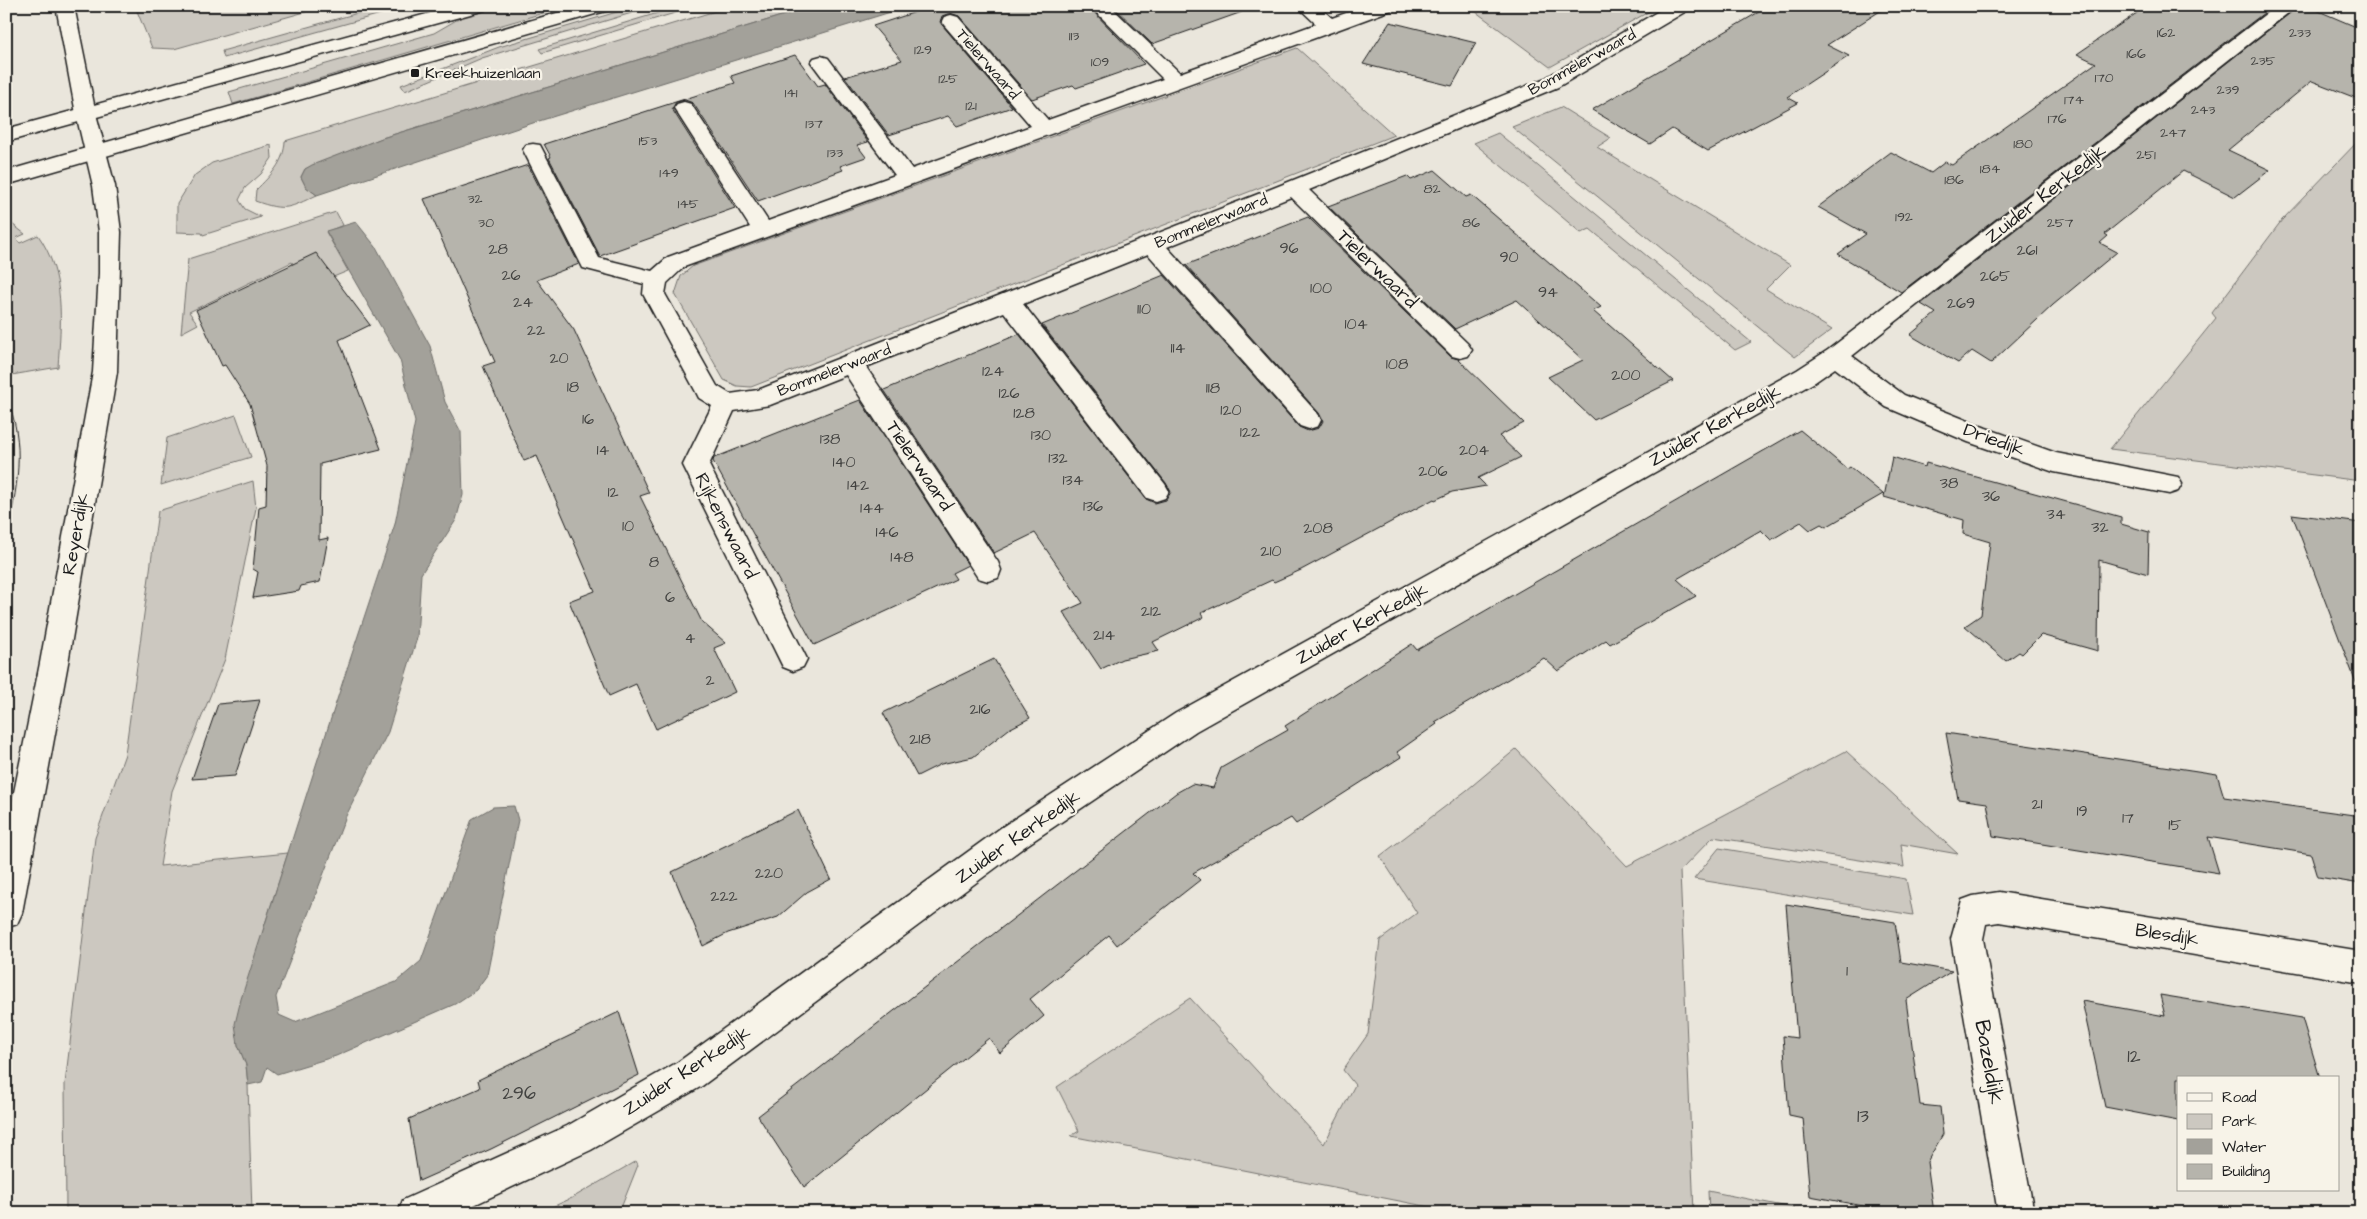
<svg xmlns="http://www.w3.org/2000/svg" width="2367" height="1219" font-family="'Architects Daughter',sans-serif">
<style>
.green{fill:#ccc8c0;stroke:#74726e}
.water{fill:#a3a19a;stroke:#6d6c68}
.building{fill:#b6b4ac;stroke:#1c1c1c}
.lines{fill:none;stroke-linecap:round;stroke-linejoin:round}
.minor-casing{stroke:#1c1c1c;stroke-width:3}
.major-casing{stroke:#1c1c1c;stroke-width:3}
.minor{fill:#f7f3e8;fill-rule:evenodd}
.major{fill:#f7f3e8;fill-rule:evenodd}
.tram{stroke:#1c1c1c;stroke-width:1}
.poi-dot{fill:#1c1c1c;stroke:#f7f3e8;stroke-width:2}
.labels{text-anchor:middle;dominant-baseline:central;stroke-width:4.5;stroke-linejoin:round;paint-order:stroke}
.far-number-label{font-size:14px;fill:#424240}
.far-street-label{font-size:16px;fill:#1c1c1c;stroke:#f7f3e8}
.far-poi-label{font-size:16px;fill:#1c1c1c;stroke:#f7f3e8;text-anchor:start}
.number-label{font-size:16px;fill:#424240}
.street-label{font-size:19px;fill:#1c1c1c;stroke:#f7f3e8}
.near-number-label{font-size:19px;fill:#424240}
.near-street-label{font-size:22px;fill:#1c1c1c;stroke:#f7f3e8}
</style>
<rect width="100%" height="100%" fill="#eae6dc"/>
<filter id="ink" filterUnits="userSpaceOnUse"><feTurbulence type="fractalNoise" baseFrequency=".02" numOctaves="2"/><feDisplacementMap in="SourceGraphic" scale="10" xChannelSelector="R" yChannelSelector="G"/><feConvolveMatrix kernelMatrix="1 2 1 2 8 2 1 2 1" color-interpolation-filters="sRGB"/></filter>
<g filter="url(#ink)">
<!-- green -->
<path class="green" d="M135 6H326L174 49 152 48Z
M383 6H409L224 58 222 51Z
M497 6H567L233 104 229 92 434 33 465 15Z
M637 6H655L482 58 405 91 401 85 499 47Z
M681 6H698L542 53 539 49Z
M732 6H814L382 138 305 169 301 177 306 187 317 195C289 208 286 212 255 201L256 190C271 175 284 163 285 141Z
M1468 6H1659L1550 67Z
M1297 48 1394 135 751 387 737 386 724 380 675 294 681 276 693 266Z
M1561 107 1611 138 1597 147 1790 265 1766 289 1832 330 1795 357 1512 127Z
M1498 133 1751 342 1735 350 1590 229 1581 233 1474 143Z
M2361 138V481L2110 449 2216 318 2212 313 2282 220Z
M271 145 272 158 261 174 245 188 239 200 245 209 261 217 203 235 202 233 177 232V204L195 175 212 163Z
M336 212 343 225 326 232 348 271 304 289 292 262 189 312 198 324 181 333 188 259Z
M12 224 25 234 16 238 20 243 38 235C66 275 61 321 58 367L6 376V226Z
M236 415 251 457 161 485 167 438Z
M253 481 256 508 225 659 172 791 160 866 288 853 264 927 238 1045 246 1065 248 1085 252 1213H66L65 1084 95 838 125 754 158 511Z
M1516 749 1627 866 1846 751 1958 854 1901 844 1904 867 1713 837 1680 871 1694 1213H1460L1071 1136 1079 1131 1057 1087 1190 998 1324 1144 1355 1085 1343 1070 1368 1034 1380 940 1417 913 1380 856 1467 790Z
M1719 848 1906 879 1913 915 1694 879Z
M636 1161 638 1165 619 1213H539L572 1198Z
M1708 1191 1818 1213H1709Z"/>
<!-- water -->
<path class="water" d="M814 6H910L539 121 317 195 306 187 301 177 305 169 312 165 382 138Z
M356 222 376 247 430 346 445 402 461 432 463 495 456 520 421 574 417 638 388 732 346 816 276 997 279 1015 295 1022 396 982 421 961 472 819 493 807 514 806 518 820 487 975 476 990 455 1004 336 1056 277 1074 267 1067 262 1082 248 1085 246 1065 238 1045 235 1024 241 999 343 681 395 524 415 422 400 360 326 231Z"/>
<!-- building -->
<path class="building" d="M934 6H1088L1144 64 1076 88 1073 85 1032 99 959 16 950 13 942 16 940 22 943 26 1012 107 957 126 948 116 889 135 845 77 902 60 873 26Z
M1113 6H1241L1242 12 1152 44Z
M1769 6H1888L1827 45 1849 56 1787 97 1798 103 1708 151 1672 129 1650 144 1592 110Z
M2147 6H2273L1901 292 1838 254 1866 234 1818 207 1891 152 1931 173 1945 162 1952 165 2096 63 2077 54Z
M2299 6H2307L2361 29V100L2312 81 2228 150 2270 170 2235 197 2183 171 2105 234 2108 236 2100 243 2117 252 2053 305 1991 363 1972 351 1958 363 1910 335 1936 313 1921 304Z
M1390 22 1476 43 1452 86 1363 64Z
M795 55 818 86 825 84 868 142 857 145 866 157 840 166 843 170 758 201 693 103 685 100 676 102 672 109 735 208 600 256 549 158 551 157 544 144 735 83 731 76Z
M528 165 579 264 537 280 574 330 649 493 640 496 702 622 726 643 714 648 735 692 656 729 636 684 609 696 569 601 595 591 537 456 524 461 483 366 495 362 424 199Z
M1435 170 1466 197 1471 195 1601 307 1593 311 1673 381 1594 420 1548 377 1583 360 1517 300 1455 329 1328 206 1407 176 1411 180Z
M1308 217 1451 357 1458 359 1524 423 1499 436 1521 457 1478 478 1486 486 1452 492 1435 500 1434 499 1301 570 1274 582 1272 580 1201 613 1204 617 1153 642 1159 651 1122 659 1101 669 1063 612 1083 603 1035 533 994 553 884 390 1019 334 1146 499 1155 503 1166 500 1171 492 1166 483 1042 325 1164 275 1299 427 1308 431 1319 428 1323 421 1319 413 1186 265Z
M316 253 370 325 339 340 381 449 320 464 319 540 328 538 320 582 301 586 299 591 253 598 258 572 253 569 259 507 266 505 267 466 250 404 225 365 222 366 196 310Z
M860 400 968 565 952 573 956 579 814 645 713 461 714 458Z
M1800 430 1847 469 1850 467 1883 494 1826 527 1821 524 1810 530 1801 522 1771 540 1761 530 1677 579 1696 596 1610 644 1606 640 1558 671 1544 658 1435 722 1437 724 1397 752 1401 757 1296 824 1291 818 1193 873 1200 880 1117 945 1109 935 1030 999 1044 1016 1000 1053 989 1038 804 1187 758 1116 1176 793 1192 784 1213 788 1221 768 1288 730 1285 726 1412 644 1417 650Z
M1892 457 1925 467 1926 463 2121 517V524L2149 532 2148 574 2099 560 2098 651 2041 635 2022 654 2019 652 2006 661 1965 626 1981 615 1990 542 1963 534 1964 520 1884 497Z
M2292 514 2361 523V684L2357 685Z
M994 659 1030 718 1009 729 973 757 941 764 917 776 883 713Z
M260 700 235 776 192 779 218 704Z
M1946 733 2217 774 2224 797 2361 816V884L2318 877 2311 854 2208 837 2219 873 1993 836 1987 803 1958 799Z
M798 810 831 879 807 892 778 917 728 933 703 946 672 872Z
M1786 904 1895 922 1901 962 1952 971 1906 1000 1920 1105 1940 1107 1943 1134 1927 1162 1934 1213H1901L1810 1196 1803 1118 1789 1115 1783 1036 1797 1038Z
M2160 995 2302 1018 2320 1078H2178V1121L2105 1107 2082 1001 2165 1016Z
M619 1012 639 1075 491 1149 419 1181 409 1119 480 1088 478 1080Z"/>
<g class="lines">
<defs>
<path id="minor" d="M56 6H74L96 114 115 186 121 232 117 372 68 663 22 913 17 924 6 928V832L40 663 93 372 99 273V232L93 186 76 114Z
M1090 6H1110L1180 73 1316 24 1297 6H1318L1332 18 1366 6H1393L1391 10 1337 30 684 267 667 283 665 294 717 386 730 394 758 390 1286 183 1544 79 1667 6H1690L1688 10 1558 87 1309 190 1468 344 1472 350 1468 356 1460 358 1452 356 1291 197 1167 247 1318 414 1321 420 1318 426 1309 429 1300 426 1148 254 1023 304 1165 484 1169 491 1165 498 1156 501 1147 498 1004 312 866 367 998 562 1001 570 998 578 988 581 978 578 846 375 770 405 734 411 709 465 807 659 803 667 793 671 783 667 683 465 712 406 699 398 696 392 643 294 644 284 583 268 523 150 526 145 533 144 540 145 599 258 652 271 668 257 750 227 674 108 677 104 684 102 691 104 768 221 895 175 811 62 814 58 821 56 828 58 912 169 1031 126 944 25 942 21 944 17 951 15 958 17 1048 120 1163 79Z
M2276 6H2297L1852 356 1904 395 1986 428 2056 453 2178 477 2182 484 2178 491 2169 494 2054 472 1968 442 1886 407 1835 368 1815 382 1196 731 1024 847 702 1086 591 1150 457 1213H398L403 1200 567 1126 678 1062 1002 827 1176 713 1797 370 1828 350Z
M1999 892 2361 951V983L1999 922 1986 924 1983 939 2034 1213H1998L1951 939 1962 900 1973 896Z"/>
<path id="major" d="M456 6H487L485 10 6 142V129Z
M581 6H611L609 10 6 185V171Z"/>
</defs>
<!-- minor casing -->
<use href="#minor" class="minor-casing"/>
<!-- major casing -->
<use href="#major" class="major-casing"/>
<!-- minor -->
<use href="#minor" class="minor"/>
<!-- major -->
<use href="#major" class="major"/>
<!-- tram -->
<path class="tram" d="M6 397C27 444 17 490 6 538"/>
</g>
</g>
<!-- markers -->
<rect class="poi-dot" x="410" y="68" width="10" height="10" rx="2.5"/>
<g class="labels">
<!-- far-number labels -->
<g class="far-number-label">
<text x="2166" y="33">162</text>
<text x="2300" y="33">233</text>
<text x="1074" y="36">113</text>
<text x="923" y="50">129</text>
<text x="2136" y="54">166</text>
<text x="2263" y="61">235</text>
<text x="1100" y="62">109</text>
<text x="2104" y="78">170</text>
<text x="948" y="79">125</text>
<text x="2228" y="90">239</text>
<text x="791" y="93">141</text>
<text x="2074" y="100">174</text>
<text x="971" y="106">121</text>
<text x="2203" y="110">243</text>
<text x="2057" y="119">176</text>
<text x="814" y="124">137</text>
<text x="2173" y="133">247</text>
<text x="648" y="141">153</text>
<text x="2023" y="144">180</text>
<text x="835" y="153">133</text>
<text x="2146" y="155">251</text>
<text x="1990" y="169">184</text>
<text x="669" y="173">149</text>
<text x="1954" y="180">186</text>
<text x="1432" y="189">82</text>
<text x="475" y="199">32</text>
<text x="688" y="204">145</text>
<text x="1904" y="217">192</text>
<text x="486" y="223">30</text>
<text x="1471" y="223">86</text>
<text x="2060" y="223">257</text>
</g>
<!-- far-street labels -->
<g class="far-street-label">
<text transform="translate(1582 62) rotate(-29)">Bommelerwaard</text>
<text transform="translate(988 64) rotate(49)">Tielerwaard</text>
<text transform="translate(1211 221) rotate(-22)">Bommelerwaard</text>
<text transform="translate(834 370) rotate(-21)">Bommelerwaard</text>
</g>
<!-- far-poi labels -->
<g class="far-poi-label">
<text x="425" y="73">Kreekhuizenlaan</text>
</g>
<!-- number labels -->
<g class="number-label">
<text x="1289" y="248">96</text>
<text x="498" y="249">28</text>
<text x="2027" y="250">261</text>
<text x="1509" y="257">90</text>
<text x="511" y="275">26</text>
<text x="1995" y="276">265</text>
<text x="1321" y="288">100</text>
<text x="1548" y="292">94</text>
<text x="523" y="302">24</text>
<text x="1961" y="303">269</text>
<text x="1144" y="309">110</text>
<text x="1356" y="324">104</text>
<text x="536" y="330">22</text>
<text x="1178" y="348">114</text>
<text x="559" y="358">20</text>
<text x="1397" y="364">108</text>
<text x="993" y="371">124</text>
<text x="1626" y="375">200</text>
<text x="573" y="387">18</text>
<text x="1213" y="388">118</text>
<text x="1009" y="393">126</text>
<text x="1231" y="410">120</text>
<text x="1024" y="413">128</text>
<text x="588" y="419">16</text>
<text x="1250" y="432">122</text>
<text x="1041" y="435">130</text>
<text x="830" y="439">138</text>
<text x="603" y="450">14</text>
<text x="1474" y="450">204</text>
<text x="1058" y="458">132</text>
<text x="844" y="462">140</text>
<text x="1433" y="471">206</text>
<text x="1073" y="480">134</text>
<text x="1949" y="483">38</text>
<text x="858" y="485">142</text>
<text x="613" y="492">12</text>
<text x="1991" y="496">36</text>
<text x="1093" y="506">136</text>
<text x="872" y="508">144</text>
<text x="2056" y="514">34</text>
<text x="628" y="526">10</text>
<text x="2100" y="527">32</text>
<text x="1318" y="528">208</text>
<text x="887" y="532">146</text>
<text x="1271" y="551">210</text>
<text x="902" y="557">148</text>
<text x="654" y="562">8</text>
<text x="670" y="597">6</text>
<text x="1151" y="611">212</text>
<text x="1104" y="635">214</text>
<text x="690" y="638">4</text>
<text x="710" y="680">2</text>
<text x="980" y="709">216</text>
<text x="920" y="739">218</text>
<text x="2037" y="804">21</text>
<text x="2082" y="811">19</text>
<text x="2128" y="818">17</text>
<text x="2175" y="825">15</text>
<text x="769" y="873">220</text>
<text x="724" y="896">222</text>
<text x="1847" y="971">1</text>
</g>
<!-- street labels -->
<g class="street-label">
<text transform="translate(2046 194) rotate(-38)">Zuider Kerkedijk</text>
<text transform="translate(1377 269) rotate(44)">Tielerwaard</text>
<text transform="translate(1715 426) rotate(-29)">Zuider Kerkedijk</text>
<text transform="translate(1994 440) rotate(20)">Driedijk</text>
<text transform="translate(919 466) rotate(56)">Tielerwaard</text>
<text transform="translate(726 526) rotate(63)">Rijkenswaard</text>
<text transform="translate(76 534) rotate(-80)">Reyerdijk</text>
<text transform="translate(1362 624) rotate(-29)">Zuider Kerkedijk</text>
<text transform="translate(1018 837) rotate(-35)">Zuider Kerkedijk</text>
<text transform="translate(2167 935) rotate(9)">Blesdijk</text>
<text transform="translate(687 1071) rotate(-33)">Zuider Kerkedijk</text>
</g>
<!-- near-number labels -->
<g class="near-number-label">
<text x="2134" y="1056">12</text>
<text x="519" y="1093">296</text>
<text x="1863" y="1116">13</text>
</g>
<!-- near-street labels -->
<g class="near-street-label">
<text transform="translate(1989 1062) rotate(80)">Bazeldijk</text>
</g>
</g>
<!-- margin -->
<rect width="2367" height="1219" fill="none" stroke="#f7f3e8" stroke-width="25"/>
<rect x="12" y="12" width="2342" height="1194" fill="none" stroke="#1c1c1c" stroke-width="2" filter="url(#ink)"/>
<!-- legend -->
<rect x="2177" y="1076" width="162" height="115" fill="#f7f3e8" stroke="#9f9d96"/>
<rect x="2187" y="1093" width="25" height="8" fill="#f7f3e8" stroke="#9f9d96"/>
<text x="2222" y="1102" font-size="15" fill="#1c1c1c">Road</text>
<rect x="2187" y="1114" width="25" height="15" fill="#ccc8c0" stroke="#9f9d96"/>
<text x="2222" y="1126" font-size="15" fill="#1c1c1c">Park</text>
<rect x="2187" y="1139" width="25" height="15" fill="#a3a19a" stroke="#9f9d96"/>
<text x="2222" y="1152" font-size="15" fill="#1c1c1c">Water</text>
<rect x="2187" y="1164" width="25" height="15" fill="#b6b4ac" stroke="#9f9d96"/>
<text x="2222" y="1176" font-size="15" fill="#1c1c1c">Building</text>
</svg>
